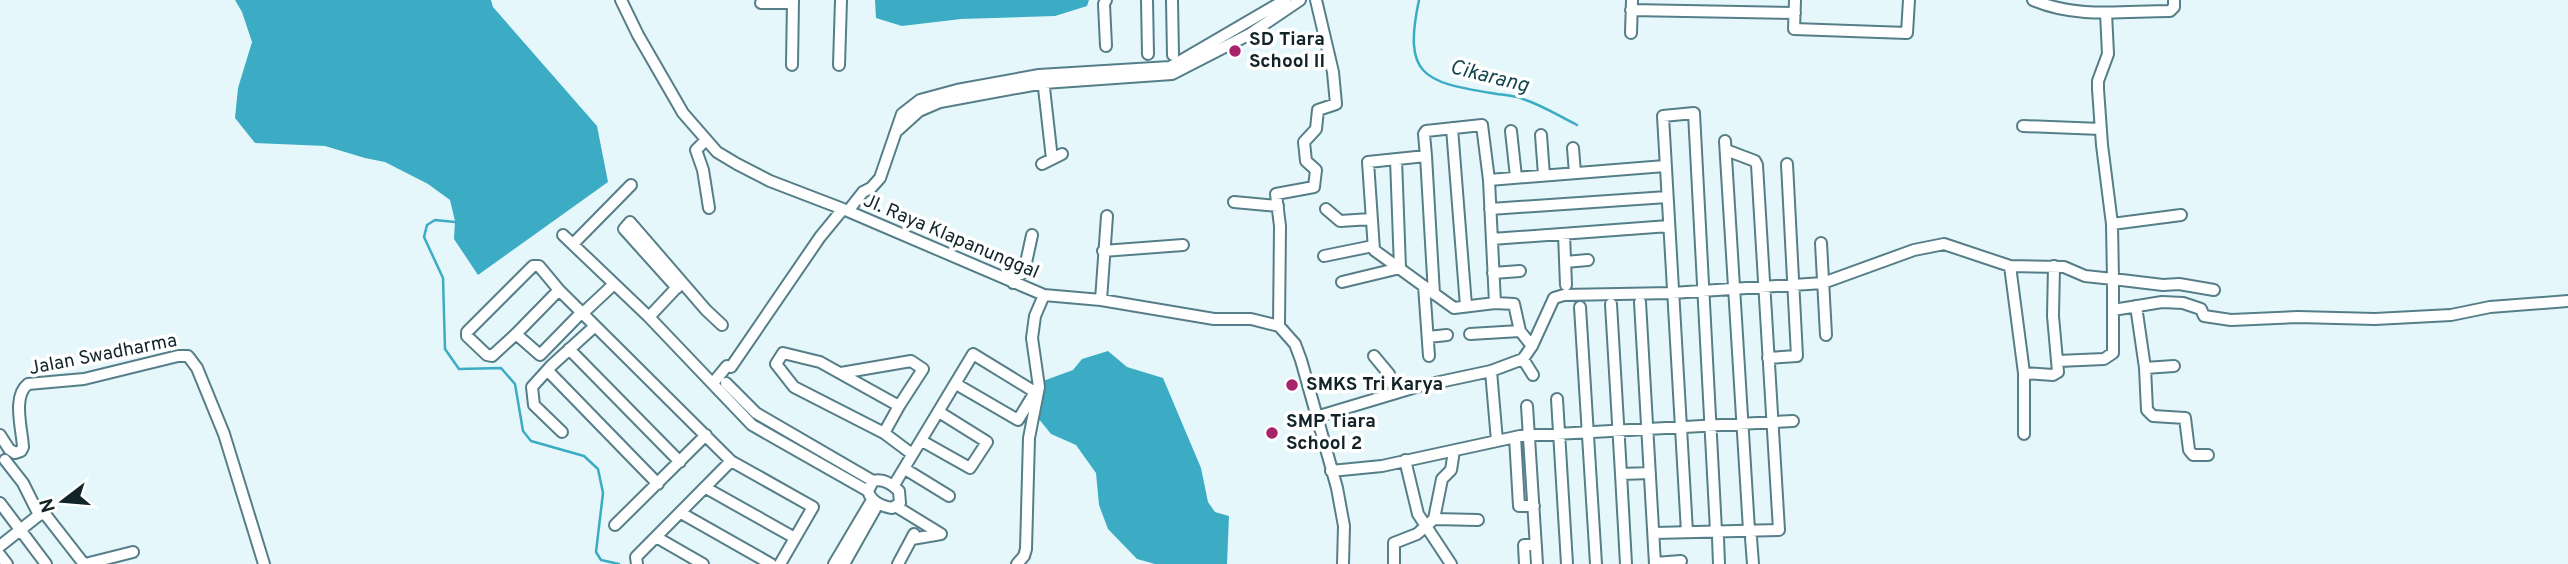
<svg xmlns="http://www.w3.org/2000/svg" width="2568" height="564" font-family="Overpass,sans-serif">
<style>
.water{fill:#3bacc4}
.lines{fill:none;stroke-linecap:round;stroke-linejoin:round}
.stream{stroke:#3bacc4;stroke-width:2.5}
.minor-casing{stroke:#557e88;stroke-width:14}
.minor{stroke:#fff;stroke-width:10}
.poi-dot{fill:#a8226c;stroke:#fff;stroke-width:2.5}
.labels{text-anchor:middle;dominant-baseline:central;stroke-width:7;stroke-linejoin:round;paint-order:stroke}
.poi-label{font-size:19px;font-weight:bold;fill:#122428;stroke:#fff;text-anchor:start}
.street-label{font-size:19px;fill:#122428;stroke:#fff}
.water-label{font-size:21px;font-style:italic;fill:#154650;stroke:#fff}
</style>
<rect width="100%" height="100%" fill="#e5f7fb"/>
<!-- water -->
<path class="water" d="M235 0H491L493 7 597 126 608 182 478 275 454 239 455 221 450 200 428 184 385 162 365 158 325 146 255 143 235 118 238 88 252 42 242 12Z
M875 0H1089L1087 6 1055 16 961 19 902 26 876 18Z
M1108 351 1127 367 1163 378 1201 468 1208 502 1215 512 1229 516 1227 564H1155L1137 559 1108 529 1099 505 1096 473 1076 445 1051 434 1034 413 1042 399 1043 381 1073 370 1082 359Z"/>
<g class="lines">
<!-- stream -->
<path class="stream" d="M1419 0C1403 75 1423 82 1491 93 1501 95 1513 95 1523 99 1542 105 1559 116 1577 125
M455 222 435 220 427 225 424 237 443 278 445 349 459 369 501 368 515 384 523 431 531 441 584 456 598 469 603 493 596 552 601 560 619 564"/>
<defs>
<path id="minor" d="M621 0 638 35 683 113 717 152 737 164 770 181 843 209 1044 295 1101 300 1214 319H1251L1279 326 1295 344 1301 360 1337 488 1344 526 1343 564
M1147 0 1148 54
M1172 0 1173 55
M1795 0 1794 29 1907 33 1909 0
M2033 0C2077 19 2124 11 2170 11L2174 7V0
M761 3H793
M1631 10 1795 13
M1631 33 1632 0
M1106 46 1104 4 1106 0
M792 65 793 0
M839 65 841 0
M1043 79 1052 159
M2023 126 2101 129
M1452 128 1466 306
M898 130 919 111 940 102 1044 83 1172 74 1250 34 1300 0
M1511 131 1516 177
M1541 135 1544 175
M706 140 696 150 703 170 709 208
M1725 141 1749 530
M1573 148 1575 173
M1426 156 1434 294
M1042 164 1062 154
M1489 180 1665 166
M1234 202 1278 206
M1326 209 1340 221 1371 219
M1490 209 1667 197
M848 211 863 192 871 188 880 178 902 114 920 100 957 90 1039 75 1170 67 1285 0
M2112 224 2181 215
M1564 234 1566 285
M563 235 649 317 752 425 868 491C871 502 881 506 892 508L900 503 899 491C892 484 883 478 873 481L868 491
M1492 239 1669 226
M1821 243 1826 335
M573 244 631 185
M1103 251 1183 245
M1324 256 1373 246
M1565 262 1588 260
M2010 266 2024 373V434
M1493 273 1520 271
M1342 282 1400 268 1396 159
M1013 283 1012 272 1021 274 1024 272 1032 235
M1424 286 1429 356
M677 288 624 229 630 222 706 310 722 325
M559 290 516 334 492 356 487 355 467 336V332L533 266H539L559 290 731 461 636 557 637 564
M1101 300 1107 216
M1640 302 1655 564
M1495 303 1489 180 1482 125 1426 131 1424 134 1426 156 1368 162 1374 250 1454 308 1495 303 1514 304 1520 331 1532 346
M1611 304 1621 474
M2136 306 2145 368 2147 410 2153 416 2185 418 2189 450 2193 455H2208
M1580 307 1596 564
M2113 310 2162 302 2183 303 2201 309 2204 316 2231 320 2298 317 2375 319 2451 315 2490 307 2568 301
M583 313 614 284
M649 317 680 284
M1279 326 1280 226 1276 194 1314 187 1316 170 1306 161 1304 142 1316 129 1318 110 1336 104 1333 72 1316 0
M516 334 540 355 582 312
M1470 334 1520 331
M1428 337 1447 335
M569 349 680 462
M1374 356 1389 374 1395 393
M1768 358 1797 356 1787 164
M1523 359 1533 375
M2058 361 2104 359 2113 353V279L2163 285 2179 284 2214 290
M2145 368 2174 366
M548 371 658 484
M1491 371 1497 441
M841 373 911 361 923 369 899 406
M2024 373 2053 375 2058 372 2053 316 2054 266
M713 383 727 366 731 367 820 237 843 209
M726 383 756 413 873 481
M1557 399 1567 564
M1527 406 1537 564
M1316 417 1416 387 1491 371 1523 359 1532 346 1554 298 1564 295 1672 293 1823 283 1914 250 1944 244 2010 266 2064 267 2085 276 2113 279 2112 224 2102 145 2098 89V81L2108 54 2106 13
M562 432 534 405 532 387 551 366 595 326
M884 433 899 406 820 362 783 353 776 364 794 387 884 433 912 454
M0 435 9 449 15 453 21 451 23 447C22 429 12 396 28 384L84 379 178 356H188L197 368 224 434 264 564
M1515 437 1519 506H1534
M922 441 970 468 987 442 939 412
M5 460 23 483 39 515
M1405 460 1418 514 1451 564
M731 461 813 507 780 564
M905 469 949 496
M1331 471 1382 466 1520 436 1793 421
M894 485 973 354 1035 392 1018 420 956 384
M706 488 795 538
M0 503 46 564
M897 507 941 534 912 539
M681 513 771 564
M39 515 45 514 84 564
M1434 519 1478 520
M615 525 706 435
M1687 532 1663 116 1694 113 1716 531
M1654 533 1779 530 1757 165 1755 161 1726 150
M656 537 703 564
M1718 538 1719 564
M1751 538 1753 564
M0 546 39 515
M0 555 7 564
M1655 563 1681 561
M85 564 133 552
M834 564 872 500
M844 564 875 509
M898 564 914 534
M1017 564 1024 556 1026 549 1029 438 1039 387 1032 338 1035 316 1044 295
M1394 564V543L1417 534 1434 519 1442 479 1451 470 1454 451
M1525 564 1524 545H1536
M1626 564 1621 474 1650 473"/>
</defs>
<!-- minor casing -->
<use href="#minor" class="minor-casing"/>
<!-- minor -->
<use href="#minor" class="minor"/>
</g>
<!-- markers -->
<g class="poi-dot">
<circle cx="1235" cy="51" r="7"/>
<circle cx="1292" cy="385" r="7"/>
<circle cx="1272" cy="433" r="7"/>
</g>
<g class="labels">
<!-- poi labels -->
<g class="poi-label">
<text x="1249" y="40">SD Tiara<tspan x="1249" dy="22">School II</tspan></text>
<text x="1306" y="385">SMKS Tri Karya</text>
<text x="1286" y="422">SMP Tiara<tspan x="1286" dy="22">School 2</tspan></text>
</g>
<!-- street labels -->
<g class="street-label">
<text transform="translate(951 237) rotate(23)">Jl. Raya Klapanunggal</text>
<text transform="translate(103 355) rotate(-11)">Jalan Swadharma</text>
</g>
<!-- water labels -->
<g class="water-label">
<text transform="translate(1489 77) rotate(14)">Cikarang</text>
</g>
</g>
<!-- north arrow -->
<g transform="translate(63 501) rotate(254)" stroke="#ffffff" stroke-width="5" paint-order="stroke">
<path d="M0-5L12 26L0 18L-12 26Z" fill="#122428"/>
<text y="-10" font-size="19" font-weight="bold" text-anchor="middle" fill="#122428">N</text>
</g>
</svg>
